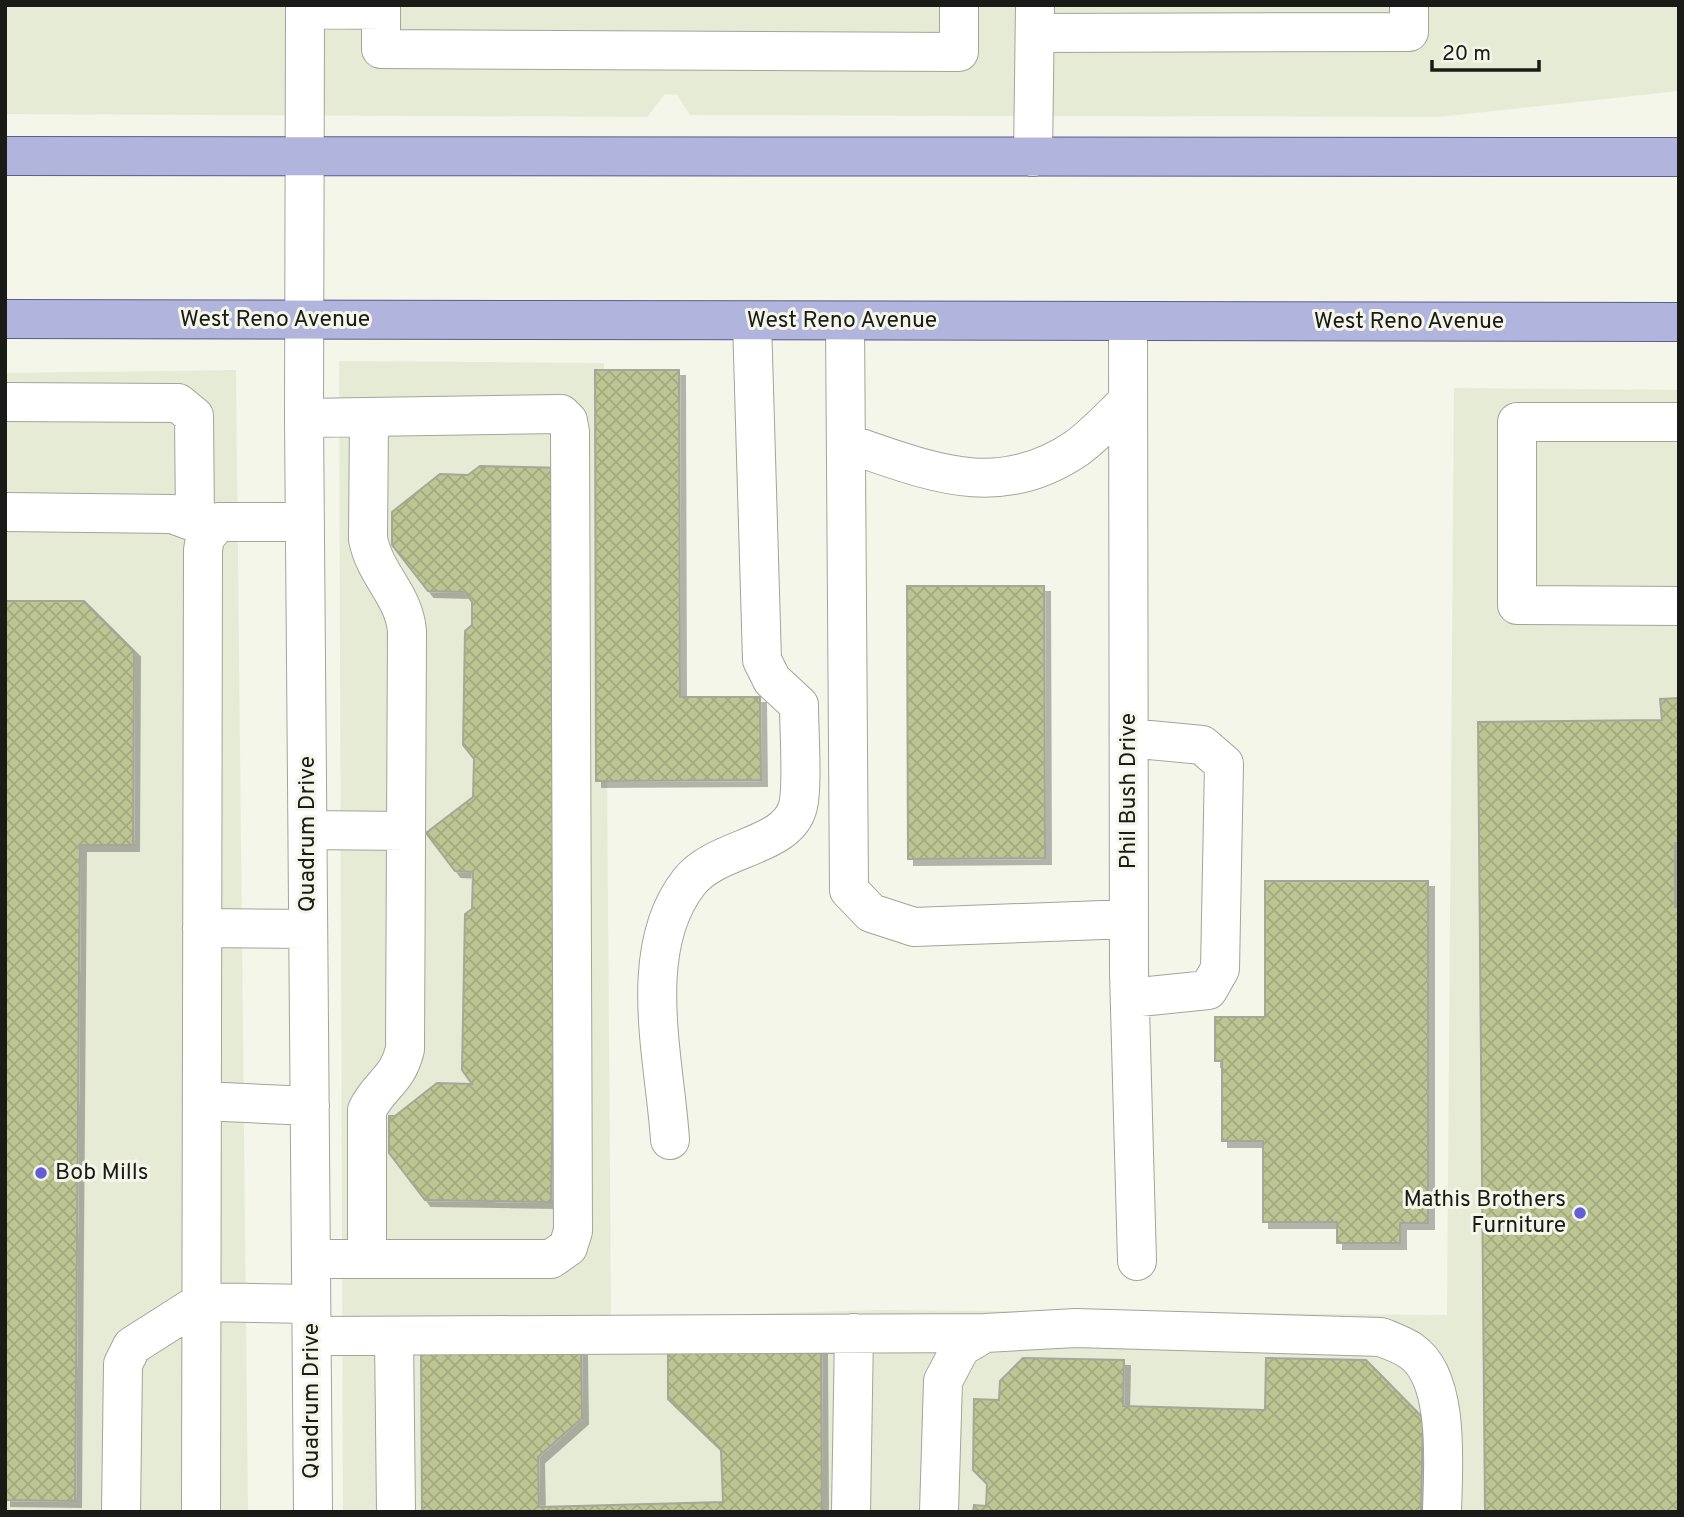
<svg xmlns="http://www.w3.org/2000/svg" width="1684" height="1517" font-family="Overpass,sans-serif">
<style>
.built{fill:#e6ebd5}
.building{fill:url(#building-cross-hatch);stroke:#a5a79a;stroke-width:2;filter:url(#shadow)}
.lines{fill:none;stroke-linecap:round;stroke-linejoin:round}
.minor-casing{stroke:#a2a598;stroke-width:40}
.major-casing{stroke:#5a5e88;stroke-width:40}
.minor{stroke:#fff;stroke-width:38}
.major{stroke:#b1b4dd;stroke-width:38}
.poi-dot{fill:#615ed6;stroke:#f3f6e8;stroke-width:2.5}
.labels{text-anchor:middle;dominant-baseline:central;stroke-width:6;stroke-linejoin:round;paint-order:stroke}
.street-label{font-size:23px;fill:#1a1b16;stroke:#f3f6e8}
.poi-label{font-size:23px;fill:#1a1b16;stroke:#f3f6e8;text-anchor:start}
</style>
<defs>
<pattern id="building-cross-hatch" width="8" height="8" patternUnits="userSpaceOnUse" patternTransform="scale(1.75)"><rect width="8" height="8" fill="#bdc693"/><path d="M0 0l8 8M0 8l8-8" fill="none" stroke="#a2aa7e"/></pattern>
<filter id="shadow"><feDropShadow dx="6" dy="6" stdDeviation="0" flood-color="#0004"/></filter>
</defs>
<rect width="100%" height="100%" fill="#f3f6e8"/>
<!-- built -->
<path class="built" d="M5 5H1679V91L1438 117 690 115 677 95 665 94 647 117 5 114Z
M339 361 604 363 611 1318 881 1310 1447 1315 1454 388 1679 390V1512H343Z
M236 370 248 1512H5V373Z"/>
<!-- building -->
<path class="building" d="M595 370H679L680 697H760L761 780 596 781Z
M480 466 565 468 551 1202 425 1200 389 1153V1116H395L437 1083 472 1084 462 1070 465 914 472 909 473 872 455 871 426 833 473 797 474 759 463 745 465 631 472 625V602L465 592 428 591 392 545V512L440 474 468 475Z
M907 586H1044L1045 858 908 859Z
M5 601H84L134 651 133 845H80L75 1501 5 1500Z
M1679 698V844L1675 843V907H1679V1512H1485L1478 722 1662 720 1660 699Z
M1265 881H1428V1223H1400V1243H1337V1222H1263V1141H1222V1061H1215V1017H1265Z
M821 1348 822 1512H422L421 1351 581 1350 582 1418 538 1457 539 1507 723 1502 721 1450 668 1399V1349Z
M1023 1358 1124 1360 1123 1406 1265 1410 1266 1358 1366 1360 1423 1418 1421 1512H973L974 1505 986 1506 987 1484 973 1470 974 1399 999 1400 1000 1381Z"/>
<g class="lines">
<defs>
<path id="minor" d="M381 10V49L959 52V5
M1035 33 1409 32V5
M1033 157 1035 5
M845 321 849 890 871 913 914 927 1129 919
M1128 321 1129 972 1137 1261
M5 402 178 403 194 416 195 521
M304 418 561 414 568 421 570 432 573 1231 568 1247 551 1259H311
M1679 422H1517V605L1679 606
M846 443C927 470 997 503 1077 448 1095 435 1112 416 1128 401
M5 512 172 514 210 528
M1129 738 1202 745 1224 764 1220 969 1208 990 1130 998
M308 830 406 831
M202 928 308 929
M202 1101 310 1106
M670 1140C665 1060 635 951 689 882 717 846 788 848 798 806 803 786 799 729 799 705L772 680 762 660 752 321
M367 1259V1110C380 1084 398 1080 405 1049L407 631C404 595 375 575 368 539L369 417
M312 1336 985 1333
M394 1336 396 1512
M121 1512 123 1364 132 1346 201 1302 311 1304
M201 1512 203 550 205 538 218 522H305
M313 1512 304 418 305 9 381 10V5
M851 1512 854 1333
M939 1512 943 1381 961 1347 985 1333 1076 1328 1381 1337C1391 1341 1403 1345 1411 1351 1451 1378 1443 1468 1442 1512"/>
<path id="major" d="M5 156 1679 157
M5 319 1679 322"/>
</defs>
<!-- minor casing -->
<use href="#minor" class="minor-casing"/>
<!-- major casing -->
<use href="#major" class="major-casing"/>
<!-- minor -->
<use href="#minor" class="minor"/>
<!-- major -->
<use href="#major" class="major"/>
</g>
<!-- markers -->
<g class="poi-dot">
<circle cx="41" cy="1173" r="7"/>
<circle cx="1580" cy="1213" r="7"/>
</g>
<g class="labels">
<!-- street labels -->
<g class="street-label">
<text x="275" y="320">West Reno Avenue</text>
<text x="842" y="321">West Reno Avenue</text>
<text x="1409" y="322">West Reno Avenue</text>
<text transform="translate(1129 791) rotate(-90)">Phil Bush Drive</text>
<text transform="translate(308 834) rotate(-90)">Quadrum Drive</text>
<text transform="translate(312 1401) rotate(-90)">Quadrum Drive</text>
</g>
<!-- poi labels -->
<g class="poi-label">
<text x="55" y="1173">Bob Mills</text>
<text x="1566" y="1200" text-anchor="end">Mathis Brothers<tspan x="1566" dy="26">Furniture</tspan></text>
</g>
</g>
<!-- border -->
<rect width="1684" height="1517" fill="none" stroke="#1a1b16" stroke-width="14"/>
<!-- scale -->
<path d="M1432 60v10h107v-10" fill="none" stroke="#1a1b16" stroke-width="3.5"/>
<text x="1442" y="60" font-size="21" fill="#1a1b16" stroke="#f3f6e8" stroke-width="5" paint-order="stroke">20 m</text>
</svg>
